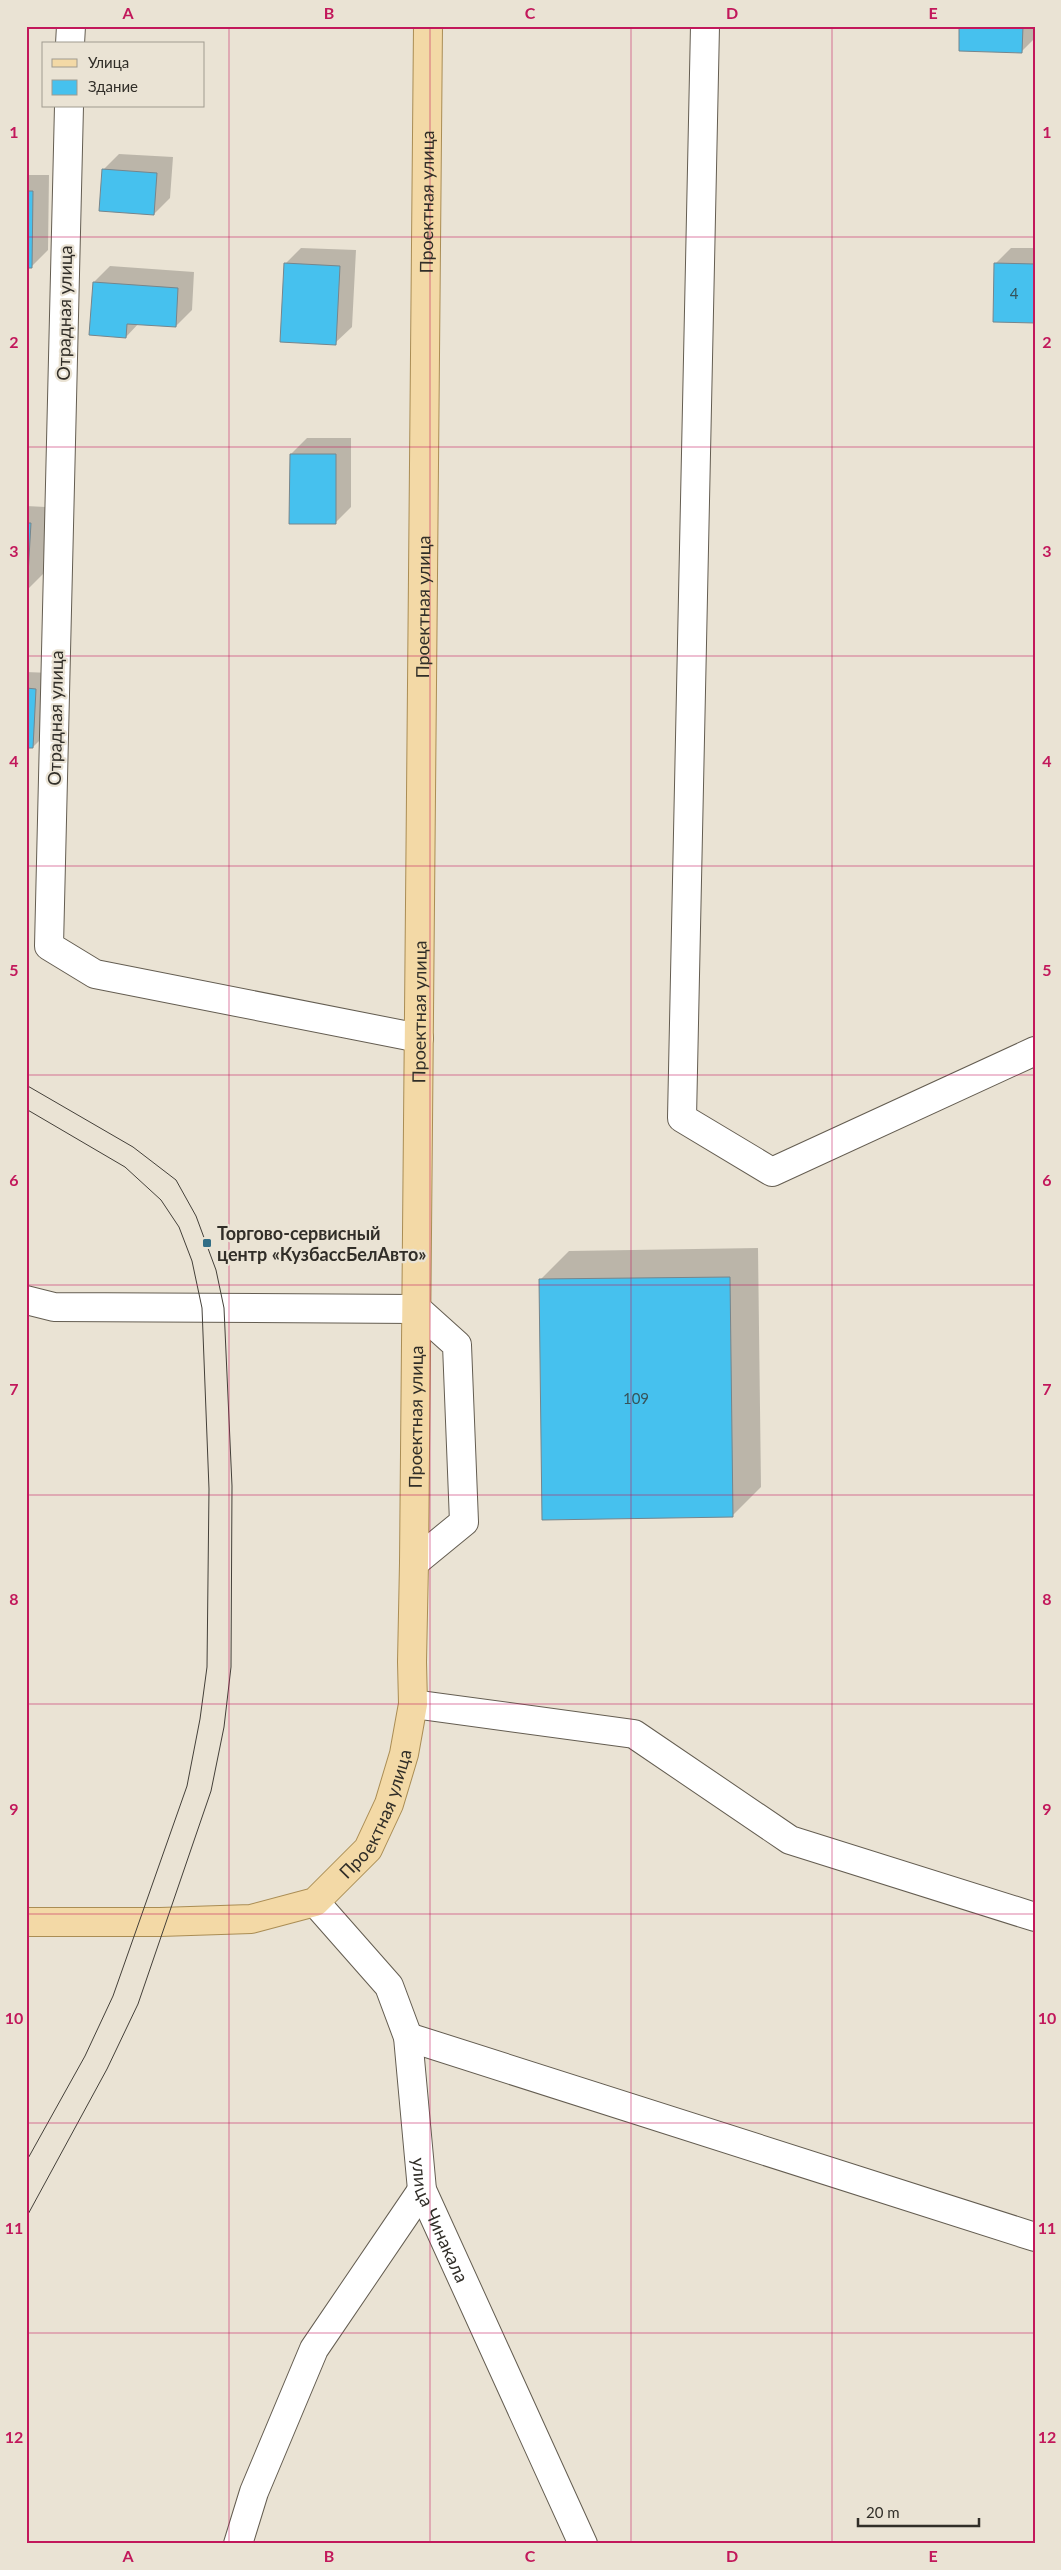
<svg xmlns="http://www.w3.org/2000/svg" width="1061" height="2570" font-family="Lato,sans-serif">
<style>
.shadow{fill:#0003}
.building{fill:#46c1ee;stroke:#76858c}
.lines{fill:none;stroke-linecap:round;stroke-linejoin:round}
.minor-casing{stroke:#645d51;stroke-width:30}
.major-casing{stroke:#aa8d54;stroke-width:30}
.minor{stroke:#fff;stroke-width:28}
.major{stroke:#f3d9a6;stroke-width:28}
.tram{stroke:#444039;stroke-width:1}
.grid{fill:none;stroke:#c2185b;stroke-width:1;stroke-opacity:0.55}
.poi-dot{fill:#326e86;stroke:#eae3d4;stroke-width:2}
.labels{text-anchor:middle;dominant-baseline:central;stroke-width:4.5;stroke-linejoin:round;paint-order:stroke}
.number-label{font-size:15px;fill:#36535a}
.street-label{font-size:18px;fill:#312e28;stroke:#eae3d4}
.poi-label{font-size:18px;font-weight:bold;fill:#312e28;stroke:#eae3d4;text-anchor:start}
.neatline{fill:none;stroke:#c2185b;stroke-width:2}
.grid-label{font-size:16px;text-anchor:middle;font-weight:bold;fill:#c2185b}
</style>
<rect width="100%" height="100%" fill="#eae3d4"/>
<!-- shadow -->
<path class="shadow" d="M961 26H1035V38L1022 51Z
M119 154 173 157 170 198 154 214 103 170Z
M26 175H49L48 250 32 266H26Z
M301 248 356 250 352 327 335 343 285 264Z
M1011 248H1035V321L995 264Z
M110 266 194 272 192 310 176 326 139 323 126 337 94 282Z
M307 438H351V507L335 523 291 454Z
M26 506 46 507 43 574 27 590Z
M26 672 51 673 49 731 33 747H26Z
M758 1248 761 1487 732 1516 540 1280 569 1251Z"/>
<!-- building -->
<path class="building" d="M959 26H1023L1022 53 959 51Z
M102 169 157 173 154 215 99 211Z
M26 191H33L32 268H26Z
M284 263 340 266 336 345 280 342Z
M994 263 1035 264V323L993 322Z
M93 282 178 288 176 327 127 324 126 338 89 335Z
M290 454H336V524H289Z
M26 523H31L27 592H26Z
M26 688 36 689 33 748H26Z
M730 1277 733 1517 542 1520 539 1279Z"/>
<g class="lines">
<defs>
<g id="minor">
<path d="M705 26 682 1118 772 1172 1035 1051"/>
<path d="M70 44 71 26"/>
<path d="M69 106 49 946 95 974 419 1038"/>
<path d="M26 1300 54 1307 417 1309 457 1345 464 1522 414 1563"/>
<path d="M413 1704 634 1734 790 1840 1035 1917"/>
<path id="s1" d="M315 1902 389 1986 408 2037 422 2190 583 2544"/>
<path d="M408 2037 1035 2237"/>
<path d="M238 2544 254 2492 314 2349 422 2190"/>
</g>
<g id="major">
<path id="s2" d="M26 1922H160L251 1919 315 1902 368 1849 389 1804 404 1754 413 1704 412 1662 414 1563 428 26"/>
</g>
</defs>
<!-- minor casing -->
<use href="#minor" class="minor-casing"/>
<!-- major casing -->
<use href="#major" class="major-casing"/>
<!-- minor -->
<use href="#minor" class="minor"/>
<!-- major -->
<use href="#major" class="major"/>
<!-- tram -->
<path class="tram" d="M26 1085 133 1147 176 1180 196 1216 216 1270 224 1308 232 1486 231 1667 224 1727 211 1791 138 2004 107 2069 26 2218
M26 1109 125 1167 161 1200 179 1227 192 1261 202 1308 209 1489 207 1667 200 1719 187 1786 113 1996 85 2056 26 2162"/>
</g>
<!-- grid -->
<path class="grid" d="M229 26V2544M430 26V2544M631 26V2544M832 26V2544M26 237H1035M26 447H1035M26 656H1035M26 866H1035M26 1075H1035M26 1285H1035M26 1495H1035M26 1704H1035M26 1914H1035M26 2123H1035M26 2333H1035"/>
<!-- markers -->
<rect class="poi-dot" x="202" y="1238" width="10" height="10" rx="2.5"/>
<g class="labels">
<!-- number labels -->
<g class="number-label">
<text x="1014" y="293">4</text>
<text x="636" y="1398">109</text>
</g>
<!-- street labels -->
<g class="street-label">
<text stroke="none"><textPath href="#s2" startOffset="2021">Проектная улица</textPath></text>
<text transform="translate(64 313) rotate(-89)">Отрадная улица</text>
<text stroke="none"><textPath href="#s2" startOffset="1616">Проектная улица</textPath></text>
<text transform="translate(55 718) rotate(-89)">Отрадная улица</text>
<text stroke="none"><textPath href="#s2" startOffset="1211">Проектная улица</textPath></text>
<text stroke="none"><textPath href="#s2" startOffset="806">Проектная улица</textPath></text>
<text stroke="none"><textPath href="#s2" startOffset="401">Проектная улица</textPath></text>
<text stroke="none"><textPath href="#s1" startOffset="354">улица Чинакала</textPath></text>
</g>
<!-- poi labels -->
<g class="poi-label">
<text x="217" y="1233">Торгово-сервисный<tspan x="217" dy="21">центр «КузбассБелАвто»</tspan></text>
</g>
</g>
<!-- border -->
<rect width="1061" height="2570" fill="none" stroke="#eae3d4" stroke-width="55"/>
<!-- legend -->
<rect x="42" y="42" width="162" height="65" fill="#eae3d4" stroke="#a09b8f"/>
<rect x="52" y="59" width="25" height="8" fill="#f3d9a6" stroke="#a09b8f"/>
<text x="88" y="68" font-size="15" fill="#312e28">Улица</text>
<rect x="52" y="80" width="25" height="15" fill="#46c1ee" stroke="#a09b8f"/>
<text x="88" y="92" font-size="15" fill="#312e28">Здание</text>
<!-- scale -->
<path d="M858 2518v8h121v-8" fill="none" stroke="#312e28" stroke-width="2.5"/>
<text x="866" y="2518" font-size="15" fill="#312e28" stroke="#eae3d4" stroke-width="4" paint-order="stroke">20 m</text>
<rect x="28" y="28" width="1006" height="2514" class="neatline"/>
<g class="grid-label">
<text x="128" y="19">A</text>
<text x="329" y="19">B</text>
<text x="530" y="19">C</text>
<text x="732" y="19">D</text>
<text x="933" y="19">E</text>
<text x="14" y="138">1</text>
<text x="1047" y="138">1</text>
<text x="14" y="348">2</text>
<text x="1047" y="348">2</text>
<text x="14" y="557">3</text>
<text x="1047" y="557">3</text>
<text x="14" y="767">4</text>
<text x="1047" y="767">4</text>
<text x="14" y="976">5</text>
<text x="1047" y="976">5</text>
<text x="14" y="1186">6</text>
<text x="1047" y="1186">6</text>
<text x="14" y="1395">7</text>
<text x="1047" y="1395">7</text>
<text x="14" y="1605">8</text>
<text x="1047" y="1605">8</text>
<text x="14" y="1815">9</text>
<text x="1047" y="1815">9</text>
<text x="14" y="2024">10</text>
<text x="1047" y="2024">10</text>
<text x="14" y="2234">11</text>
<text x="1047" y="2234">11</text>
<text x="14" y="2443">12</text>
<text x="1047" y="2443">12</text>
<text x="128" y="2562">A</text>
<text x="329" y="2562">B</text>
<text x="530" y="2562">C</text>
<text x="732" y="2562">D</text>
<text x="933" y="2562">E</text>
</g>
</svg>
